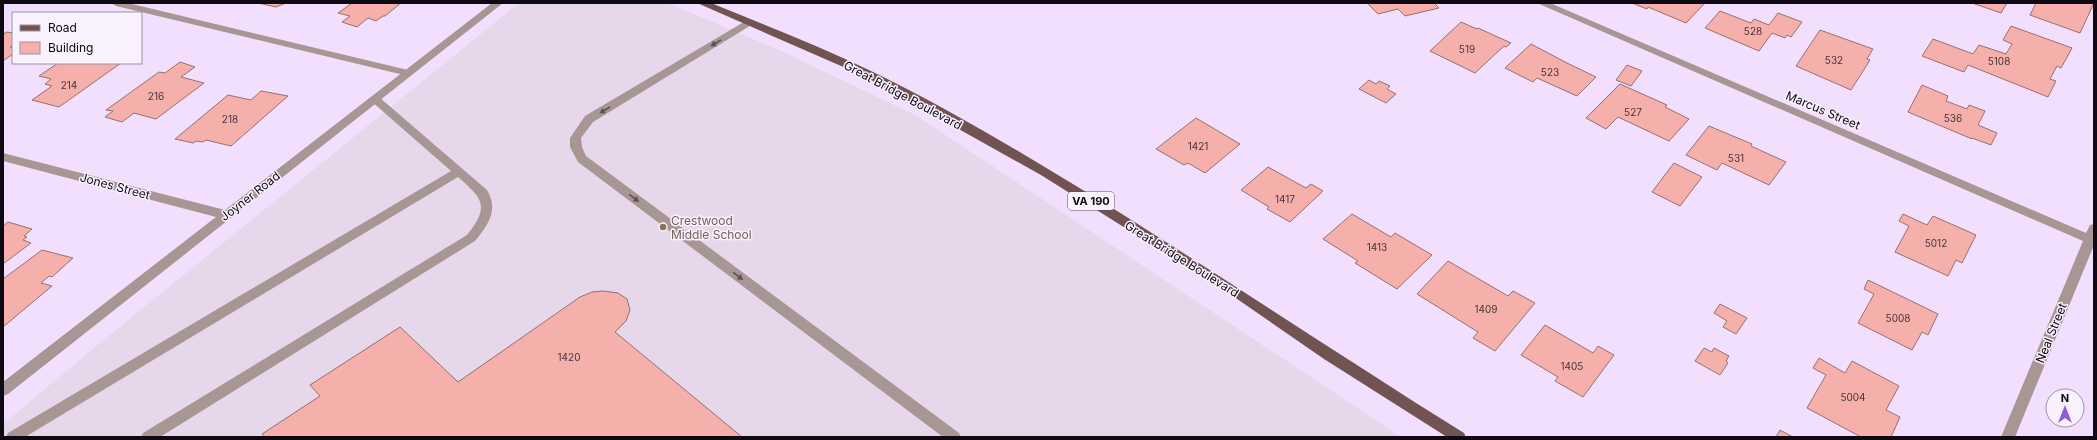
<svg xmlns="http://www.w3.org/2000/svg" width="2097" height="440" font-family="Inter,sans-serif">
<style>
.education{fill:#e6d7ea}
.building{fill:#f5b0ab;stroke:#95716e}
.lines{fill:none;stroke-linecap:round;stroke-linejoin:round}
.lane{fill:#a89694;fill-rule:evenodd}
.street{fill:#a89694;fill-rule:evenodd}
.primary{fill:#715451;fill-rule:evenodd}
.oneway{fill:#5c5054}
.education-dot{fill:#8d6e63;stroke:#f9f1fe;stroke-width:1.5}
.labels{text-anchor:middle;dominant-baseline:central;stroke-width:3;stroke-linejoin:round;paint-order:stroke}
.number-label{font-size:10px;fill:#483339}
.shield{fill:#f9f1fe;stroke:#554f5a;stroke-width:1}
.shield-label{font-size:11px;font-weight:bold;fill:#0f0913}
.street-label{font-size:12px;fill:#0f0913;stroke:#f9f1fe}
.education-label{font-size:12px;fill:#785e54;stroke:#f9f1fe;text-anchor:start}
</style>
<rect width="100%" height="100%" fill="#f2dffe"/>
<!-- education -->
<path class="education" d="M519 3H668L779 50 917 116 1401 437H3V424L106 338Z"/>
<!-- building -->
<path class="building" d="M258 3H286L276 7Z
M352 3H401L385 16H383L376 21 368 18 357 27 342 22 350 16 338 13Z
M1367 3H1434L1439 8 1405 16 1398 9 1378 14Z
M1632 3H1705L1686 23 1648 7 1647 9Z
M1972 3H2007L2001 13Z
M2036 3H2094L2080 33 2030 15Z
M1720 11 1751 23 1754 19 1769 25 1778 13 1802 22 1791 37 1787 35 1785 38 1772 33 1759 51 1705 28Z
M1461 22 1477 29 1478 28 1511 43 1506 47 1504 46 1475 73 1430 51Z
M2011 26 2072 48 2061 68 2057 66 2050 79 2056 81 2048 97 1968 65 1964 72 1922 56 1933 39 1973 54 1979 45 2006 54 2012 44 2003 40Z
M1820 30 1873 49 1867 59 1870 60 1851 90 1796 66Z
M7 32 13 33V45L10 47 13 48V54L3 61V34Z
M1531 44 1567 63 1596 77 1577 96 1537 78 1533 82 1505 68Z
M180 62 195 67 181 77 204 83 156 119 134 113 122 122 105 117 113 111 106 110 159 72 165 73Z
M58 63H121L59 107 32 100 52 86 45 84 51 79 39 76Z
M1627 65 1642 71 1631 86 1616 80Z
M1369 80 1376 84 1379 81 1390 86 1387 89 1396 94 1386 103 1359 89Z
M1620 84 1667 105 1665 107 1689 119 1669 141 1618 117 1606 129 1586 118Z
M1922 85 1948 96 1946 101 1967 109 1969 105 1985 111 1978 125 1997 133 1991 145 1972 138V139L1908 112Z
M261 91 288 96 231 146 206 140 203 142 196 141 193 143 175 139 228 95 251 100Z
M1196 118 1240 144 1205 173 1188 163 1184 165 1156 149Z
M1709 126 1752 144 1751 146 1786 162 1769 185 1722 163 1717 170 1686 155Z
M1674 163 1702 177 1680 206 1652 192Z
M1268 167 1306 188 1311 184 1323 191 1290 222 1267 209 1269 207 1241 190Z
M1352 214 1391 237 1395 233 1432 255 1397 289 1355 263 1358 261 1323 239Z
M1903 214 1927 225 1933 216 1976 235 1962 263 1956 260 1948 276 1895 252 1909 226 1899 221Z
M8 222 32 229 24 236 27 237 23 240 31 243 3 264V226Z
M42 250 73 258 52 277 49 276 41 283 52 286 3 327V279Z
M1448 261 1508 296 1513 291 1535 303 1495 351 1473 338 1478 332 1417 294Z
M1868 280 1938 314 1928 335 1922 332 1912 350 1858 323 1874 294 1864 289Z
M603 291 618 293 627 299 630 310 626 321 615 332 742 437H265L262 434 320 396 310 385 400 327 458 382 580 297 592 292Z
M1720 304 1747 318 1736 334 1723 327 1727 321 1714 313Z
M1545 325 1593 353 1598 346 1614 355 1583 397 1555 381 1558 377 1521 355Z
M1704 348 1712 352 1714 348 1729 356 1726 361 1728 363 1720 375 1695 361Z
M1819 358 1845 373 1852 361 1899 386 1886 410 1900 417 1891 437H1861L1807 408 1826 375 1813 368Z
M1780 430 1793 437H1776Z"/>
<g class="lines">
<!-- lane -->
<path class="lane" d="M111 3H128L408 70 413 73 408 76 116 6Z
M749 19 754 22 753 24 593 122 581 138 582 147 586 156 959 433 961 437H943L578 162 570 147V138L585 116Z
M375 96 379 97 487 190C499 210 488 225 475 241L160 437H141L143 433 467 235C490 206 483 199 458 177L25 437H6L8 433 451 171 371 101 370 99Z"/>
<!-- street -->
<path class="street" d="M492 3H503L8 394 3 396V382L216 217 3 161V153L225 210Z
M1537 3H1550L2086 233 2090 225 2094 224V245L2015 437H2001L2083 241Z"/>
<!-- primary -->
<path class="primary" d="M697 3H711C765 25 819 46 871 71 958 113 1040 164 1122 214 1236 286 1349 361 1464 433L1466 437H1447L1324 359 1227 292 1041 175 864 76Z"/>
</g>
<!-- one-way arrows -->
<defs><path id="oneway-solid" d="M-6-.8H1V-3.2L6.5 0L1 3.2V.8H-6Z"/></defs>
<g class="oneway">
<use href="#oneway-solid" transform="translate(716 43) rotate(149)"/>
<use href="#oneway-solid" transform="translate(605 110) rotate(149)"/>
<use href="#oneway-solid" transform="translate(634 198) rotate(37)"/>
<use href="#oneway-solid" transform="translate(738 276) rotate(37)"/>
</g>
<!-- markers -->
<circle class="education-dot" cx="663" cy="227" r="4"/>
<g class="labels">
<!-- number labels -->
<g class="number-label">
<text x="1753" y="31">528</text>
<text x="1467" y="49">519</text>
<text x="1834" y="60">532</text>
<text x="1999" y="61">5108</text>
<text x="1550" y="72">523</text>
<text x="69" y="85">214</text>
<text x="156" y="96">216</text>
<text x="1633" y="112">527</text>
<text x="1953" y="118">536</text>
<text x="230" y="119">218</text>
<text x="1198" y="146">1421</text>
<text x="1736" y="158">531</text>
<text x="1285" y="199">1417</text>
<text x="1936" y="243">5012</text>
<text x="1377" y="247">1413</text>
<text x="1486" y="309">1409</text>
<text x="1898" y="318">5008</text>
<text x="569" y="357">1420</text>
<text x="1572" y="366">1405</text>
<text x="1853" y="397">5004</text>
</g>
<!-- shield labels -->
<rect class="shield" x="1068" y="192" width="46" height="18" rx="3"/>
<g class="shield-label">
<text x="1091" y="201">VA 190</text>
</g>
<!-- street labels -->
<g class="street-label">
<text transform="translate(903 95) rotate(28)">Great Bridge Boulevard</text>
<text transform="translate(1823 110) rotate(23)">Marcus Street</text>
<text transform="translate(115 186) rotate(15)">Jones Street</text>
<text transform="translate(250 196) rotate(-38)">Joyner Road</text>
<text transform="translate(1182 259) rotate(32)">Great Bridge Boulevard</text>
<text transform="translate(2051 333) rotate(-68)">Neal Street</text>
</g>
<!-- education labels -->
<g class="education-label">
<text x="671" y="220">Crestwood<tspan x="671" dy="14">Middle School</tspan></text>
</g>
</g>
<!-- border -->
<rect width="2097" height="440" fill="none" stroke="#0f0913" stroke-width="8"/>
<!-- legend -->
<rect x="12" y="12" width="130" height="52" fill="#f9f1fe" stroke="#9b94a0"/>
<rect x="20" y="25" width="20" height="6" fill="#715451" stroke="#9b94a0"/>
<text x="48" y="32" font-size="12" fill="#0f0913">Road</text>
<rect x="20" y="42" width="20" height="12" fill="#f5b0ab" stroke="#9b94a0"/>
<text x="48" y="52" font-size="12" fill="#0f0913">Building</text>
<!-- north arrow -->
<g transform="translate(2065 408)"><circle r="19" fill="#f9f1fe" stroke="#9b94a0"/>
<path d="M0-3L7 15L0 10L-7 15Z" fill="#8c5dd6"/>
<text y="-6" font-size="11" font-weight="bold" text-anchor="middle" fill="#0f0913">N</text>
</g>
</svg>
